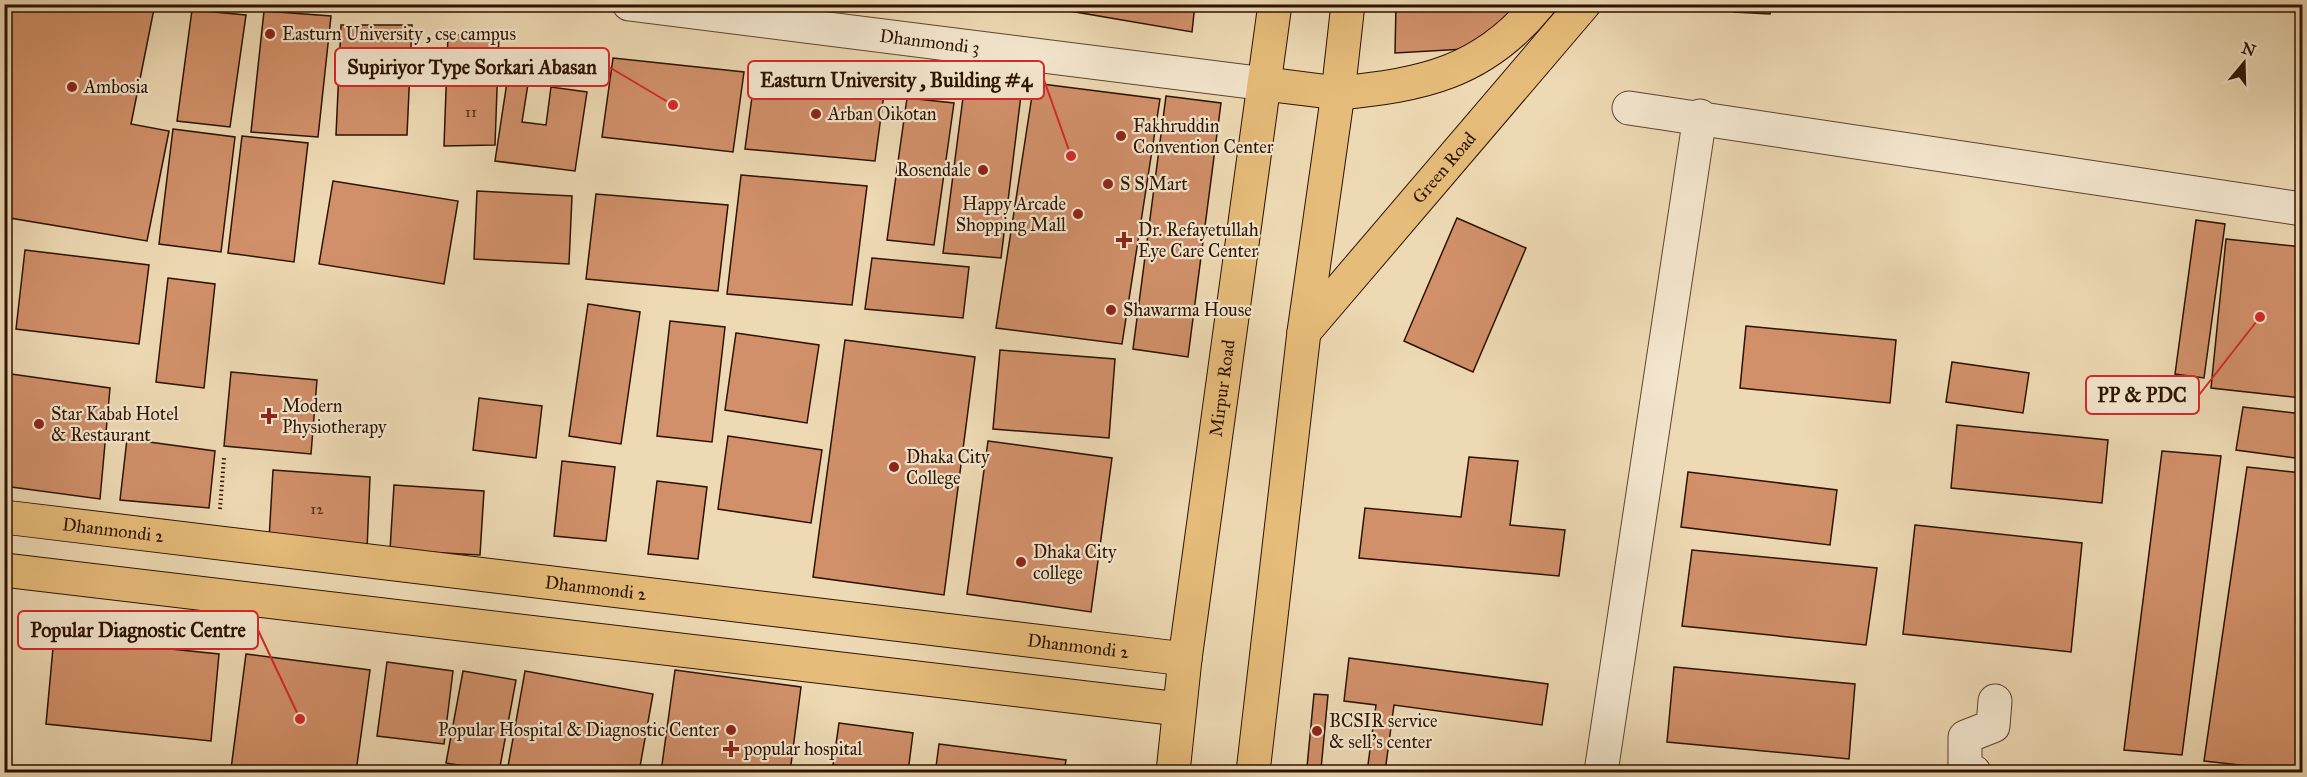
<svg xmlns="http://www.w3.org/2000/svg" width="2307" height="777" font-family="'IM FELL Great Primer',serif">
  <rect width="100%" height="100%" fill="#edd9b3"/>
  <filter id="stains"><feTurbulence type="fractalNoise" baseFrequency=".00333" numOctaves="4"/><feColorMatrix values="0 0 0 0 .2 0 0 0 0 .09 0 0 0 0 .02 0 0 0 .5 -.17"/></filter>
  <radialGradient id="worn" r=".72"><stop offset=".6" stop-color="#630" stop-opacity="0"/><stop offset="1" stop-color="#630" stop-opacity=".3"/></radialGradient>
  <!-- building -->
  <g fill="#d1906a" stroke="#2c1200" stroke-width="1.5">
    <path d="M 13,4 L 155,4 L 131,124 L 169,131 L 147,241 L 4,217 L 4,50 Z"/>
    <path d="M 1064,4 L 1195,4 L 1192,32 L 1064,10 Z"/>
    <path d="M 1396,4 L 1523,4 L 1465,49 L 1395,53 Z"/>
    <path d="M 1734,4 L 1771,4 L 1770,14 L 1734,12 Z"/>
    <path d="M 192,10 L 246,15 L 230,127 L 177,121 Z"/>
    <path d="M 264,11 L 331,16 L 318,137 L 251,132 Z"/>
    <path d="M 341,25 L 412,25 L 407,135 L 336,135 Z"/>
    <path d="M 499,34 L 495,145 L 444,146 L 448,35 Z"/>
    <path d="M 613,58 L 744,72 L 733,152 L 602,137 Z"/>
    <path d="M 756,67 L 886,79 L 875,161 L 745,149 Z"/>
    <path d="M 507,82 L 528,84 L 522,122 L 546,125 L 551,87 L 587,92 L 575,171 L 495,161 Z"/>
    <path d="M 965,82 L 1022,87 L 1001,258 L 943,253 Z"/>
    <path d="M 1034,83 L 1160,99 L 1122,344 L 996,328 Z"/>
    <path d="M 1166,96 L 1221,103 L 1188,357 L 1133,349 Z"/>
    <path d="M 907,98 L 954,103 L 934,245 L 887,240 Z"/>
    <path d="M 173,129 L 235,137 L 221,252 L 159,244 Z"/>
    <path d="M 242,136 L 308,143 L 294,262 L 228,253 Z"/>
    <path d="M 741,175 L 867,186 L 852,305 L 727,294 Z"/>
    <path d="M 333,181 L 458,201 L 444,284 L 319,264 Z"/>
    <path d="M 477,191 L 572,196 L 569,264 L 474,259 Z"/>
    <path d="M 596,194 L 728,205 L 718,291 L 586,279 Z"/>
    <path d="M 1457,218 L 1526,248 L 1473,372 L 1404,341 Z"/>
    <path d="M 2196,220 L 2225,224 L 2204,378 L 2175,374 Z"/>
    <path d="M 2226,239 L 2302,247 L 2302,398 L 2211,388 Z"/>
    <path d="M 25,250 L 149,265 L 139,344 L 16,329 Z"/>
    <path d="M 872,258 L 969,267 L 963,318 L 865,309 Z"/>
    <path d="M 168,278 L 215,284 L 204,388 L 156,382 Z"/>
    <path d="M 588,304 L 640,312 L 621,444 L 569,436 Z"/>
    <path d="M 670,321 L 725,327 L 712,442 L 657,436 Z"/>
    <path d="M 1746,326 L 1896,340 L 1890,403 L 1740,388 Z"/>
    <path d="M 736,333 L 819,345 L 807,423 L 725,410 Z"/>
    <path d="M 845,340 L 975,357 L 944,595 L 813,577 Z"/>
    <path d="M 1000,350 L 1115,359 L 1109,438 L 993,429 Z"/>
    <path d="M 1952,362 L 2029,373 L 2023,413 L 1946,402 Z"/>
    <path d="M 231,372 L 317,380 L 311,454 L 224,446 Z"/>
    <path d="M 4,373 L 110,388 L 100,499 L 4,486 Z"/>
    <path d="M 479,398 L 542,406 L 536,458 L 473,450 Z"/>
    <path d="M 2243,407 L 2302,414 L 2302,459 L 2236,450 Z"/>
    <path d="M 1957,425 L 2108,440 L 2102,503 L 1951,488 Z"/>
    <path d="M 728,436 L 822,450 L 811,523 L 718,509 Z"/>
    <path d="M 127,439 L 215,451 L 209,508 L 120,500 Z"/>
    <path d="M 988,441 L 1112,458 L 1091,612 L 967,594 Z"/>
    <path d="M 2162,451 L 2221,456 L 2182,755 L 2124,750 Z"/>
    <path d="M 1469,457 L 1518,461 L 1510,525 L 1565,530 L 1559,576 L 1359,558 L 1365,508 L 1461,517 Z"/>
    <path d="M 562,461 L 615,467 L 606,541 L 554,536 Z"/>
    <path d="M 2247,467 L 2302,473 L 2302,772 L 2204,761 Z"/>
    <path d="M 273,470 L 370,477 L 367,550 L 269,540 Z"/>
    <path d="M 1688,472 L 1837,490 L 1830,545 L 1681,527 Z"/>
    <path d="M 657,481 L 707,487 L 698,559 L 648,554 Z"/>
    <path d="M 394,485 L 484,491 L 480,555 L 390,550 Z"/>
    <path d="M 1915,525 L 2082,543 L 2071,652 L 1903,634 Z"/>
    <path d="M 1692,550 L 1877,568 L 1866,645 L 1682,626 Z"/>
    <path d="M 54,637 L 219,654 L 211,741 L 46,724 Z"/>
    <path d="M 246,654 L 370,670 L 356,772 L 260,772 L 231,769 Z"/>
    <path d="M 1349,658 L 1548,684 L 1542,725 L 1394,705 L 1385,772 L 1367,772 L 1376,705 L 1344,701 Z"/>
    <path d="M 387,662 L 453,671 L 444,744 L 377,736 Z"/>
    <path d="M 1674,667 L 1855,684 L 1849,759 L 1667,742 Z"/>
    <path d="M 675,670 L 801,687 L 790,772 L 661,772 Z"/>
    <path d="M 463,671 L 516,680 L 499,772 L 446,763 Z"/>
    <path d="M 525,671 L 653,694 L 639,772 L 507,772 Z"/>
    <path d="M 1314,694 L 1328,695 L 1321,769 L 1307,767 Z"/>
    <path d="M 839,723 L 913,733 L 908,772 L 833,765 Z"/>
    <path d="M 939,744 L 1066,760 L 1064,772 L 978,772 L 936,767 Z"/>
  </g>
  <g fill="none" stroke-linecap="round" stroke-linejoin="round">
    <!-- minor casing -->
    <g stroke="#5c442d" stroke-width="35">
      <g id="minor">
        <path id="s1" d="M 629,4 L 1266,84"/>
        <path d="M 1629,108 L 2302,209"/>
        <path d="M 1601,772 L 1700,116"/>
        <path d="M 1974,772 L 1965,767 L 1965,737 L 1993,726 L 1995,701"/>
      </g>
    </g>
    <!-- major casing -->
    <g stroke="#2c1200" stroke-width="35">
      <g id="major">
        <path d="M 1338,93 C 1422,85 1483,73 1539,4"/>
        <path id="s2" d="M 1304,332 L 1584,4"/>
        <path id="s3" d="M 4,517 L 1185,659"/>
        <path d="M 4,570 L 1179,709"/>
      </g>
    </g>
    <!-- highway casing -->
    <g stroke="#2c1200" stroke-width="35">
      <g id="highway">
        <path d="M 1266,84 L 1338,93"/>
        <path id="s4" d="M 1173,772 L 1185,659 L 1275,4"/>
        <path d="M 1253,772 L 1304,332 L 1338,93 L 1348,4"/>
      </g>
    </g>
    <!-- path -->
    <path stroke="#2c1200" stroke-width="4" stroke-dasharray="1.5 3" stroke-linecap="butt" d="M 220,509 L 224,458"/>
    <!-- minor -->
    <use href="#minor" stroke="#f3e6ce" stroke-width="33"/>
    <!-- major -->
    <use href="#major" stroke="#e6bc7a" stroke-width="33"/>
    <!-- highway -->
    <use href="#highway" stroke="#e6bc7a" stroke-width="33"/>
  </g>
  <!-- markers -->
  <g fill="#8f2418" stroke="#f3e6ce" stroke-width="2">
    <circle cx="270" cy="34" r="6"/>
    <circle cx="72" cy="87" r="6"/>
    <circle cx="816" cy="114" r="6"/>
    <circle cx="1121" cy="136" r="6"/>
    <circle cx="983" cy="170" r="6"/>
    <circle cx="1108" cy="184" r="6"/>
    <circle cx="1078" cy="214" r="6"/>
    <path d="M1121 231h6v6h6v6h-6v6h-6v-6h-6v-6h6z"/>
    <circle cx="1111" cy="310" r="6"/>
    <path d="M266 407h6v6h6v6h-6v6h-6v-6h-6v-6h6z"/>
    <circle cx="39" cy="424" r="6"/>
    <circle cx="894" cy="467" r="6"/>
    <circle cx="1021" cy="562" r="6"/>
    <circle cx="731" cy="730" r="6"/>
    <circle cx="1317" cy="731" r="6"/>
    <path d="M728 740h6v6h6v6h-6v6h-6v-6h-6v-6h6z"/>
  </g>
  <g text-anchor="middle" stroke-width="4.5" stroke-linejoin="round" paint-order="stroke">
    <!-- number labels -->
    <g font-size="15" fill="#55321a">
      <text x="471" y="117">11</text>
      <text x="317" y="514">12</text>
    </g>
    <!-- poi labels -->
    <g font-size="18" fill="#2c1200" stroke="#f3e6ce" text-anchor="start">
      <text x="282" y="40">Easturn University , cse campus</text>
      <text x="84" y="93">Ambosia</text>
      <text x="828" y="120">Arban Oikotan</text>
      <text x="1133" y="132">Fakhruddin<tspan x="1133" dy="21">Convention Center</tspan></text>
      <text x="971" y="176" text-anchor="end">Rosendale</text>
      <text x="1120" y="190">S S Mart</text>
      <text x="1066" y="210" text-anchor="end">Happy Arcade<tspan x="1066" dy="21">Shopping Mall</tspan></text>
      <text x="1138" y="236">Dr. Refayetullah<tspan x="1138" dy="21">Eye Care Center</tspan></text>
      <text x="1123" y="316">Shawarma House</text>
      <text x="282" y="412">Modern<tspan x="282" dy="21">Physiotherapy</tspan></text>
      <text x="51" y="420">Star Kabab Hotel<tspan x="51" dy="21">&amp; Restaurant</tspan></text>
      <text x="906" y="463">Dhaka City<tspan x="906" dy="21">College</tspan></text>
      <text x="1033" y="558">Dhaka City<tspan x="1033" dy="21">college</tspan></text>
      <text x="1329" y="727">BCSIR service<tspan x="1329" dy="21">&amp; sell's center</tspan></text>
      <text x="719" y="736" text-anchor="end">Popular Hospital &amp; Diagnostic Center</text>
      <text x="744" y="755">popular hospital</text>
    </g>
    <!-- street labels -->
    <g font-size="18" fill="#2c1200" stroke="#f3e6ce">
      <text dy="6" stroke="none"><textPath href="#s1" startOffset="303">Dhanmondi 3</textPath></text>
      <text dy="6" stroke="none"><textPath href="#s2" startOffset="216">Green Road</textPath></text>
      <text dy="6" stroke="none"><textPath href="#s4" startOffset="387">Mirpur Road</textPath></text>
      <text dy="6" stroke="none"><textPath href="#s3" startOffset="110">Dhanmondi 2</textPath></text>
      <text dy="6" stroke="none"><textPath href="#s3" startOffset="596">Dhanmondi 2</textPath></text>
      <text dy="6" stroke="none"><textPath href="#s3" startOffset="1082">Dhanmondi 2</textPath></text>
    </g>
  </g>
  <!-- callouts -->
  <path fill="none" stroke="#d62828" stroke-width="2" d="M673 105L609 67M1071 156L1044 80M2260 317L2199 395M300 719L258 630"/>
  <g fill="#d62828" stroke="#f3e6ce" stroke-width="2">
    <circle cx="673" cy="105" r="6"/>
    <circle cx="1071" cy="156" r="6"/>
    <circle cx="2260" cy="317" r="6"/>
    <circle cx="300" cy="719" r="6"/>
  </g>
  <g fill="#f3e6ce" stroke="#d62828" stroke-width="2">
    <rect x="335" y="48" width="274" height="38" rx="6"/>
    <rect x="748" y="61" width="296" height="38" rx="6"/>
    <rect x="2086" y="376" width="113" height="38" rx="6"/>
    <rect x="18" y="611" width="240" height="38" rx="6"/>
  </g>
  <g font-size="20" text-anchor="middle" font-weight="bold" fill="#2c1200">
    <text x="472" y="74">Supiriyor Type Sorkari Abasan</text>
    <text x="896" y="87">Easturn University , Building #4</text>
    <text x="2142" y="402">PP &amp; PDC</text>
    <text x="138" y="637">Popular Diagnostic Centre</text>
  </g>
  <!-- margin -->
  <rect width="2307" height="777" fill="none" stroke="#edd9b3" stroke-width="24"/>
  <rect x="6" y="6" width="2295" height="765" fill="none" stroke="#2c1200" stroke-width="3"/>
  <rect x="12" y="12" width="2283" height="753" fill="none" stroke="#2c1200" stroke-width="1.5"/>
  <!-- north arrow -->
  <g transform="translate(2244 63) rotate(19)" stroke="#f3e6ce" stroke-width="4.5" paint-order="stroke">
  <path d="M0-4.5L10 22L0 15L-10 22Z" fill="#2c1200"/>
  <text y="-9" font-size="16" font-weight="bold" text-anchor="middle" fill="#2c1200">N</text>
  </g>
  <rect width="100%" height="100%" filter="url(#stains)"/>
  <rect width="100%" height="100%" fill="url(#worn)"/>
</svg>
